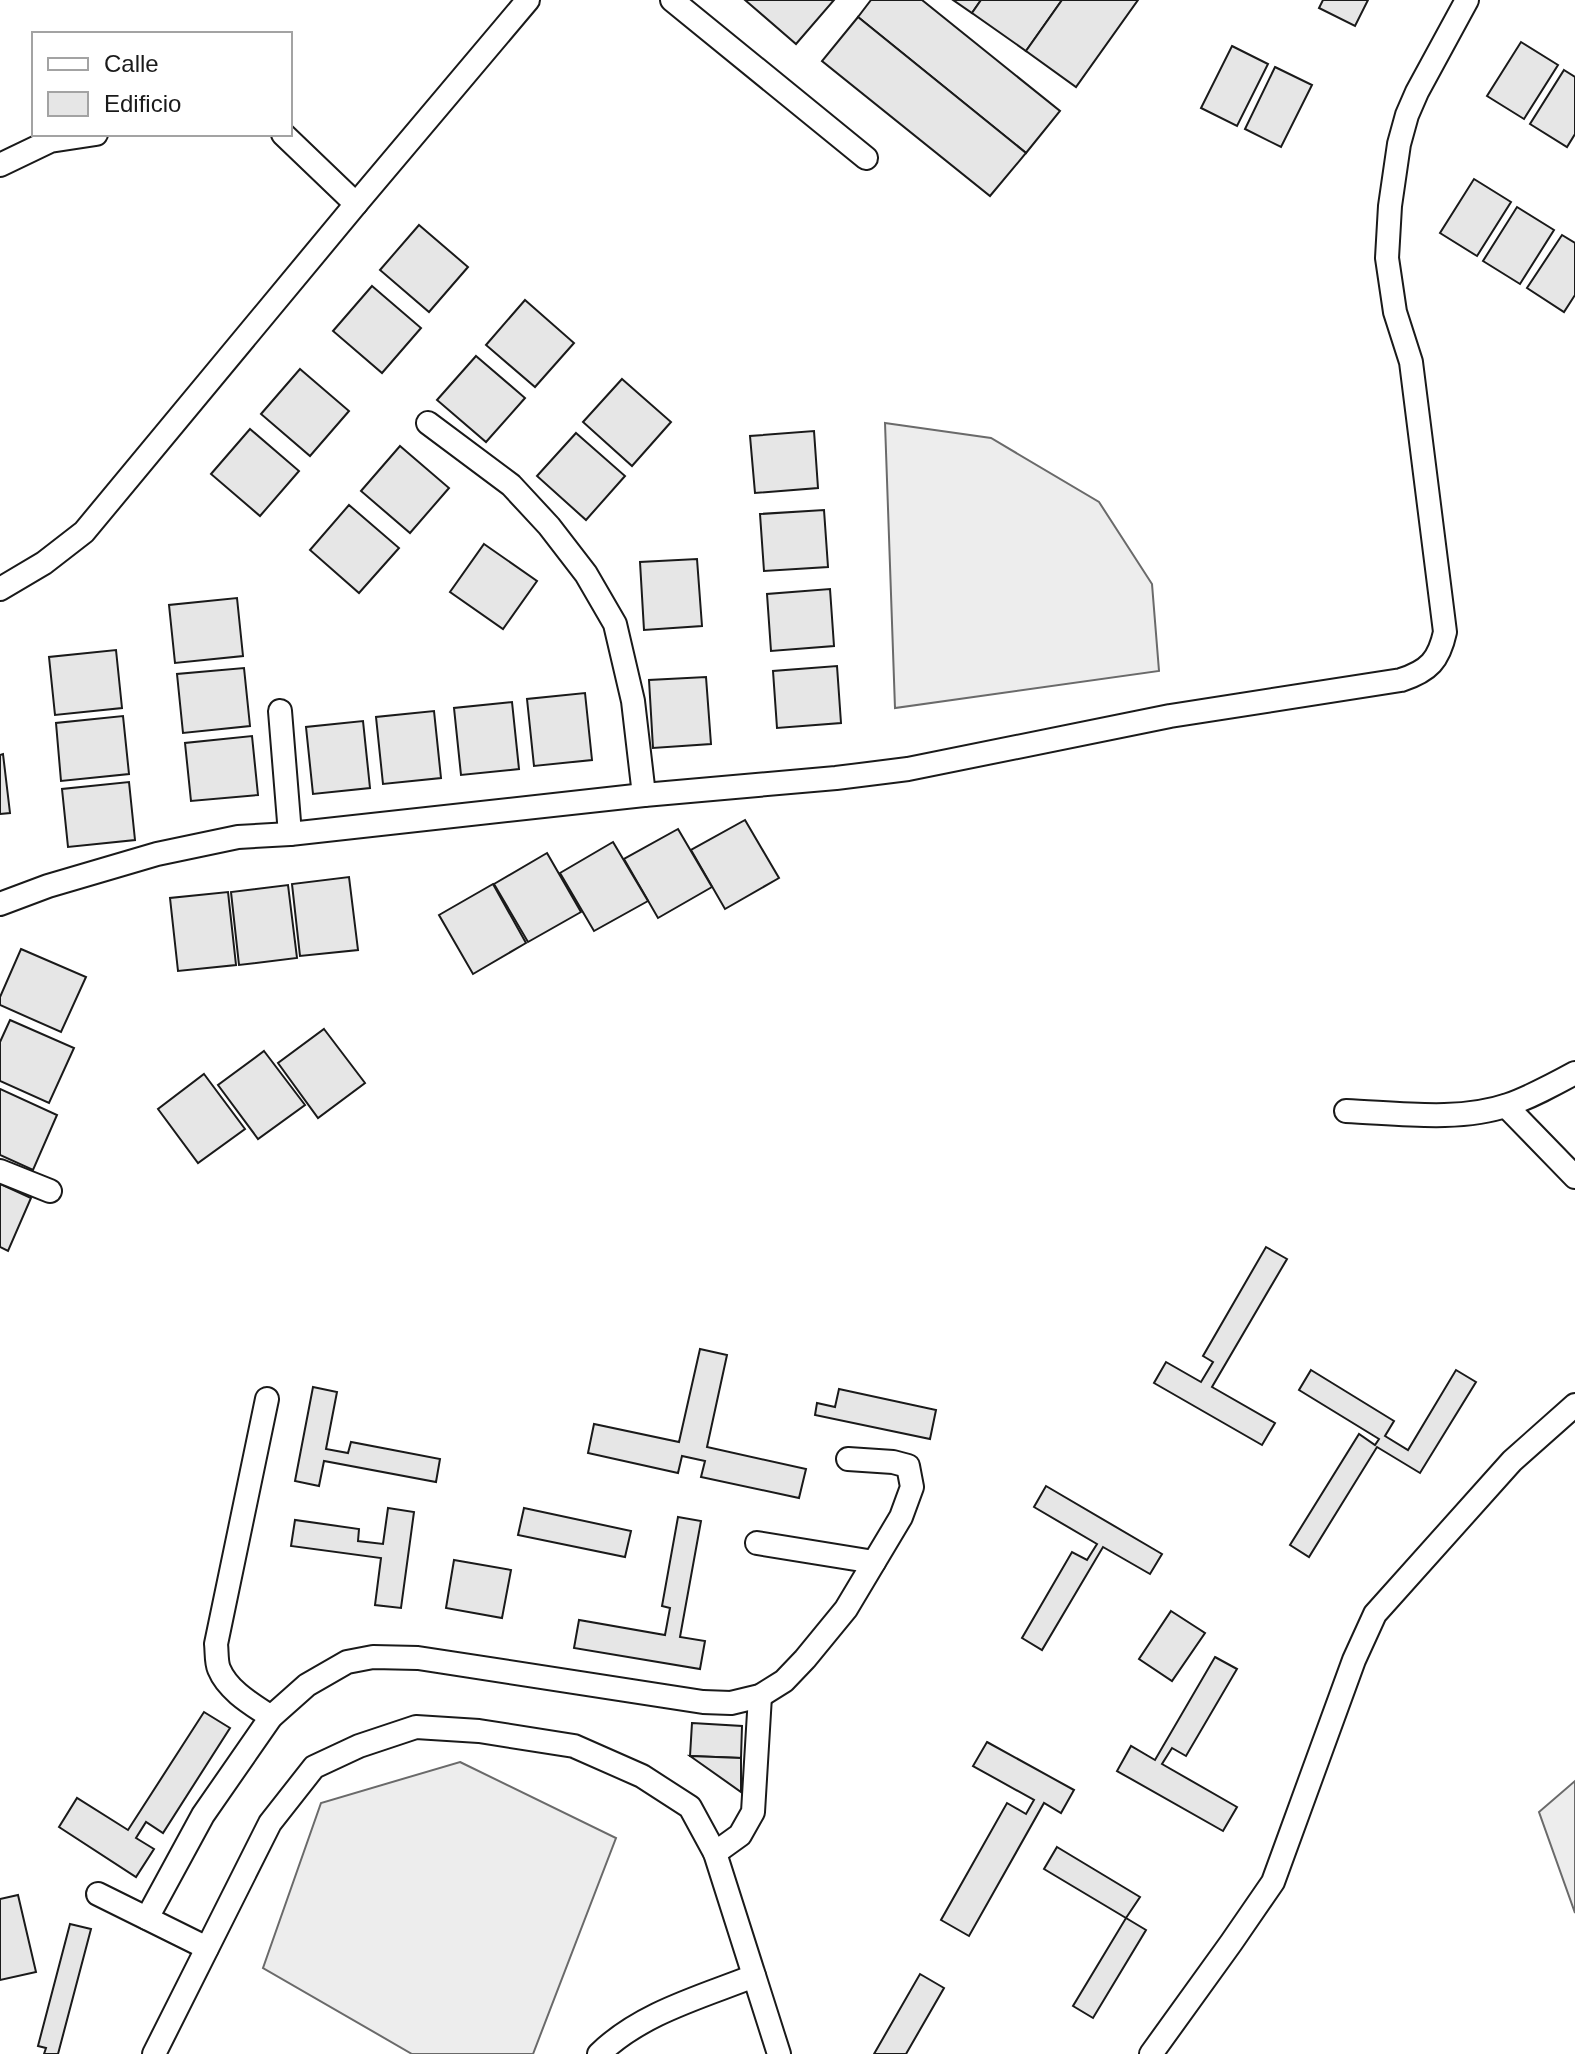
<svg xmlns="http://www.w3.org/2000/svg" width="1575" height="2054" font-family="Helvetica,sans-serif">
  <rect width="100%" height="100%" fill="#fff"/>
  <!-- built -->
  <g fill="#ededed" stroke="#6a6a6a" stroke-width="2">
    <path d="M 885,423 L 991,438 L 1099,502 L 1152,584 L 1159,671 L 895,708 Z"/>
    <path d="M 460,1762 L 616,1838 L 533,2054 L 412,2054 L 263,1968 L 321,1803 Z"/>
    <path d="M 1575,1781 L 1575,1913 L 1539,1812 Z"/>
  </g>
  <!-- building -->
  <g fill="#e6e6e6" stroke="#1a1a1a" stroke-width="2">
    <path d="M 745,0 L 834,0 L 796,44 Z"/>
    <path d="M 871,0 L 922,0 L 1060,111 L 1026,153 L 858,17 Z"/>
    <path d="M 953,0 L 981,0 L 972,13 Z"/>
    <path d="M 981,0 L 1062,0 L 1026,51 L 972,13 Z"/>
    <path d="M 1062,0 L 1138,0 L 1076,87 L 1026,51 Z"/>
    <path d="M 1323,0 L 1368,0 L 1355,26 L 1319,8 Z"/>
    <path d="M 858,17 L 1026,153 L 990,196 L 822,61 Z"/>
    <path d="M 1521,42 L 1558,65 L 1524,119 L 1487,96 Z"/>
    <path d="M 1232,46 L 1268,64 L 1237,126 L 1201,108 Z"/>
    <path d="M 1275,67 L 1312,85 L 1281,147 L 1245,129 Z"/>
    <path d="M 1564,70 L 1575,77 L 1575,134 L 1567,147 L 1530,124 Z"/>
    <path d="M 1474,179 L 1511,202 L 1477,256 L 1440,233 Z"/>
    <path d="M 1517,207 L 1554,230 L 1520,284 L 1483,261 Z"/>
    <path d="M 419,225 L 468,267 L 429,312 L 380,270 Z"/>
    <path d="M 1562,235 L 1575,243 L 1575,295 L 1564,312 L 1527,288 Z"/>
    <path d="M 372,286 L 421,328 L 382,373 L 333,331 Z"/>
    <path d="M 525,300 L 574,343 L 535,387 L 486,345 Z"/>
    <path d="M 476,356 L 525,398 L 486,442 L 437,400 Z"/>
    <path d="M 300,369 L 349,411 L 310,456 L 261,414 Z"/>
    <path d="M 622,379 L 671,422 L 632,466 L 583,422 Z"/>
    <path d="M 250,429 L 299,471 L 260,516 L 211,474 Z"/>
    <path d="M 814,431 L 818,488 L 755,493 L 750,436 Z"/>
    <path d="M 576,433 L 625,476 L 586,520 L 537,476 Z"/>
    <path d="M 400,446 L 449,488 L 410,533 L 361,491 Z"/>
    <path d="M 349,505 L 399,548 L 359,593 L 310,550 Z"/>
    <path d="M 824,510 L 828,567 L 764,571 L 760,514 Z"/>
    <path d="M 484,544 L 537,581 L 503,629 L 450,592 Z"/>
    <path d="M 697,559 L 702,626 L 644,630 L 640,562 Z"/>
    <path d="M 830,589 L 834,646 L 771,651 L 767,594 Z"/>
    <path d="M 237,598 L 243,656 L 175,663 L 169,605 Z"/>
    <path d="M 116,650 L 122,708 L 55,715 L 49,657 Z"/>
    <path d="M 837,666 L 841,723 L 777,728 L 773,671 Z"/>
    <path d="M 244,668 L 250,726 L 183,733 L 177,674 Z"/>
    <path d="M 706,677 L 711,744 L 653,748 L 649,680 Z"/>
    <path d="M 585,693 L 592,760 L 534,766 L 527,699 Z"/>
    <path d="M 512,702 L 519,769 L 461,775 L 454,708 Z"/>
    <path d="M 434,711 L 441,778 L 383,784 L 376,717 Z"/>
    <path d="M 123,716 L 129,774 L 61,781 L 56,723 Z"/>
    <path d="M 363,721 L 370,788 L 313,794 L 306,727 Z"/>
    <path d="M 252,736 L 258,795 L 191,801 L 185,743 Z"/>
    <path d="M 3,754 L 10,813 L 0,814 L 0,755 Z"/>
    <path d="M 129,782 L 135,840 L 68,847 L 62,789 Z"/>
    <path d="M 745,820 L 779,878 L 725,909 L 691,850 Z"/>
    <path d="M 678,829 L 712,887 L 658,918 L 624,859 Z"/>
    <path d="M 613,842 L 648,901 L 594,931 L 560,873 Z"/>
    <path d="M 547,853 L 581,912 L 528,942 L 494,884 Z"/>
    <path d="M 349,877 L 358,950 L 300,956 L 292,884 Z"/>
    <path d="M 493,884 L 526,943 L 473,974 L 439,915 Z"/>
    <path d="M 288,885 L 297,958 L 239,965 L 231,892 Z"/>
    <path d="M 228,892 L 236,965 L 178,971 L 170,898 Z"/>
    <path d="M 21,949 L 86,977 L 61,1032 L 0,1005 L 0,997 Z"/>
    <path d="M 10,1020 L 74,1048 L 49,1103 L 0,1081 L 0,1042 Z"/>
    <path d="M 324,1029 L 365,1083 L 318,1118 L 278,1063 Z"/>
    <path d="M 264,1051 L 305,1105 L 258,1139 L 218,1085 Z"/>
    <path d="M 204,1074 L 245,1129 L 198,1163 L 158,1109 Z"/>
    <path d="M 0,1089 L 57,1115 L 33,1170 L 0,1155 Z"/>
    <path d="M 0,1184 L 31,1198 L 8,1251 L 0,1247 Z"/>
    <path d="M 1266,1247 L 1287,1259 L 1212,1387 L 1275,1423 L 1262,1445 L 1154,1383 L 1166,1362 L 1201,1382 L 1213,1362 L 1203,1356 Z"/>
    <path d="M 700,1349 L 727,1355 L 707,1447 L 806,1469 L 799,1498 L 701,1477 L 705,1461 L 682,1456 L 678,1473 L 588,1453 L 594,1424 L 679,1442 Z"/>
    <path d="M 1311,1370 L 1394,1421 L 1385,1436 L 1408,1450 L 1456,1370 L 1476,1382 L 1420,1473 L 1377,1447 L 1309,1557 L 1290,1545 L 1359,1434 L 1375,1445 L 1379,1439 L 1299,1390 Z"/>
    <path d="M 313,1387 L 337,1392 L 326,1449 L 348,1453 L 351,1442 L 440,1459 L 436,1482 L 324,1461 L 319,1486 L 295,1481 Z"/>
    <path d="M 839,1389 L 936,1410 L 930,1439 L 815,1415 L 817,1403 L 835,1407 Z"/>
    <path d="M 1046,1486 L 1162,1554 L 1150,1574 L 1103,1547 L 1042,1650 L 1022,1638 L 1072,1552 L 1087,1560 L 1097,1544 L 1034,1507 Z"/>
    <path d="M 388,1508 L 414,1512 L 401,1608 L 375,1605 L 381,1558 L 291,1546 L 295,1520 L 359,1529 L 358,1541 L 383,1544 Z"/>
    <path d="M 524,1508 L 631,1531 L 625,1557 L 518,1535 Z"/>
    <path d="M 678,1517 L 701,1521 L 680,1637 L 705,1641 L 700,1669 L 574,1648 L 579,1620 L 665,1635 L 670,1608 L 662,1606 Z"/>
    <path d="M 454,1560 L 511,1570 L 502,1618 L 446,1608 Z"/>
    <path d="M 1171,1611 L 1205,1633 L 1172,1681 L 1139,1659 Z"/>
    <path d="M 1215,1657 L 1237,1669 L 1186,1756 L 1172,1748 L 1162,1764 L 1237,1807 L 1223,1831 L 1117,1771 L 1131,1746 L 1155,1760 Z"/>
    <path d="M 204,1712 L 230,1728 L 163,1833 L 146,1822 L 136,1838 L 154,1849 L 136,1877 L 59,1827 L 77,1798 L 128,1830 Z"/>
    <path d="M 692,1723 L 742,1726 L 741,1758 L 690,1756 Z"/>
    <path d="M 987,1742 L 1074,1790 L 1061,1813 L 1044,1803 L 969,1936 L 941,1920 L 1007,1803 L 1026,1814 L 1034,1800 L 973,1766 Z"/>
    <path d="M 690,1756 L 741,1758 L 741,1792 Z"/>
    <path d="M 1057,1847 L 1140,1897 L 1126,1918 L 1044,1869 Z"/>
    <path d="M 18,1895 L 36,1972 L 0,1980 L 0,1899 Z"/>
    <path d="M 1126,1918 L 1146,1930 L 1093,2018 L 1073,2006 Z"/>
    <path d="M 70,1924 L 91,1929 L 58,2054 L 44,2054 L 46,2048 L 38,2046 Z"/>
    <path d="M 920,1974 L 944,1988 L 906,2054 L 874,2054 Z"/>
  </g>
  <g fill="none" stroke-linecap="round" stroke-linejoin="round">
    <!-- minor casing -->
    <g stroke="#1a1a1a" stroke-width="26">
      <g id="minor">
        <path d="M 672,0 L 866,158"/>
        <path d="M 283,134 L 356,204"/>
        <path d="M 0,165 L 50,141 L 96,134"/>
        <path d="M 428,423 L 511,485 L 549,526 L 586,574 L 615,624 L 633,701 L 644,795"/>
        <path d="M 0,589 L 44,563 L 84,532 L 356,204 L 528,0"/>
        <path d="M 280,711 L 290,834"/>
        <path d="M 0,904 L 48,886 L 157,854 L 238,837 L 290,834 L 644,795 L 836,778 L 908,769 L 1170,716 L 1401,680 C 1429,671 1439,660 1445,632 L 1411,362 L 1395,312 L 1387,258 L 1390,206 L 1399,144 L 1407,115 L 1417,92 L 1467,0"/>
        <path d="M 1506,1106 L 1575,1177"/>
        <path d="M 1346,1111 C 1397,1113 1459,1122 1508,1105 C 1531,1097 1553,1085 1575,1073"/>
        <path d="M 0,1171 L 50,1191"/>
        <path d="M 267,1399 L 216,1644 C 217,1652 216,1662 219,1669 C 228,1691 253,1705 271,1717"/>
        <path d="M 757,1543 L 874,1562"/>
        <path d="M 715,1853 L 740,1835 L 753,1812 L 760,1696"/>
        <path d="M 98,1894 L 207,1948"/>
        <path d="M 147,1918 L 203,1815 L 271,1717 L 307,1685 L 347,1662 L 373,1657 L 418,1658 L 703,1702 L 731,1703 L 760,1696 L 784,1681 L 805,1659 L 846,1609 L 901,1517 L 912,1487 L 908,1466 L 893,1462 L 848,1459"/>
        <path d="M 154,2054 L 270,1823 L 314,1767 L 359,1746 L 416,1727 L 479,1731 L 574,1746 L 642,1776 L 690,1807 L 715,1853 L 779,2054"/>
        <path d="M 599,2054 C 641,2013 701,1997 754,1976"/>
        <path d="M 1151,2054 L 1231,1943 L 1273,1882 L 1354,1660 L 1375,1614 L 1512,1461 L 1575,1405"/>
      </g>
    </g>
    <!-- minor -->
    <use href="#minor" stroke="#fff" stroke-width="22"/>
  </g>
  <!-- legend -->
  <rect x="32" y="32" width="260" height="104" fill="#ffffff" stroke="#a3a3a3" stroke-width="2"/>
  <rect x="48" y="58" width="40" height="12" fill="#ffffff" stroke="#a3a3a3" stroke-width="2"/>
  <text x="104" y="72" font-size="24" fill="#1a1a1a">Calle</text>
  <rect x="48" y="92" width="40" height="24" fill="#e6e6e6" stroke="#a3a3a3" stroke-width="2"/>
  <text x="104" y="112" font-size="24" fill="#1a1a1a">Edificio</text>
</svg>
